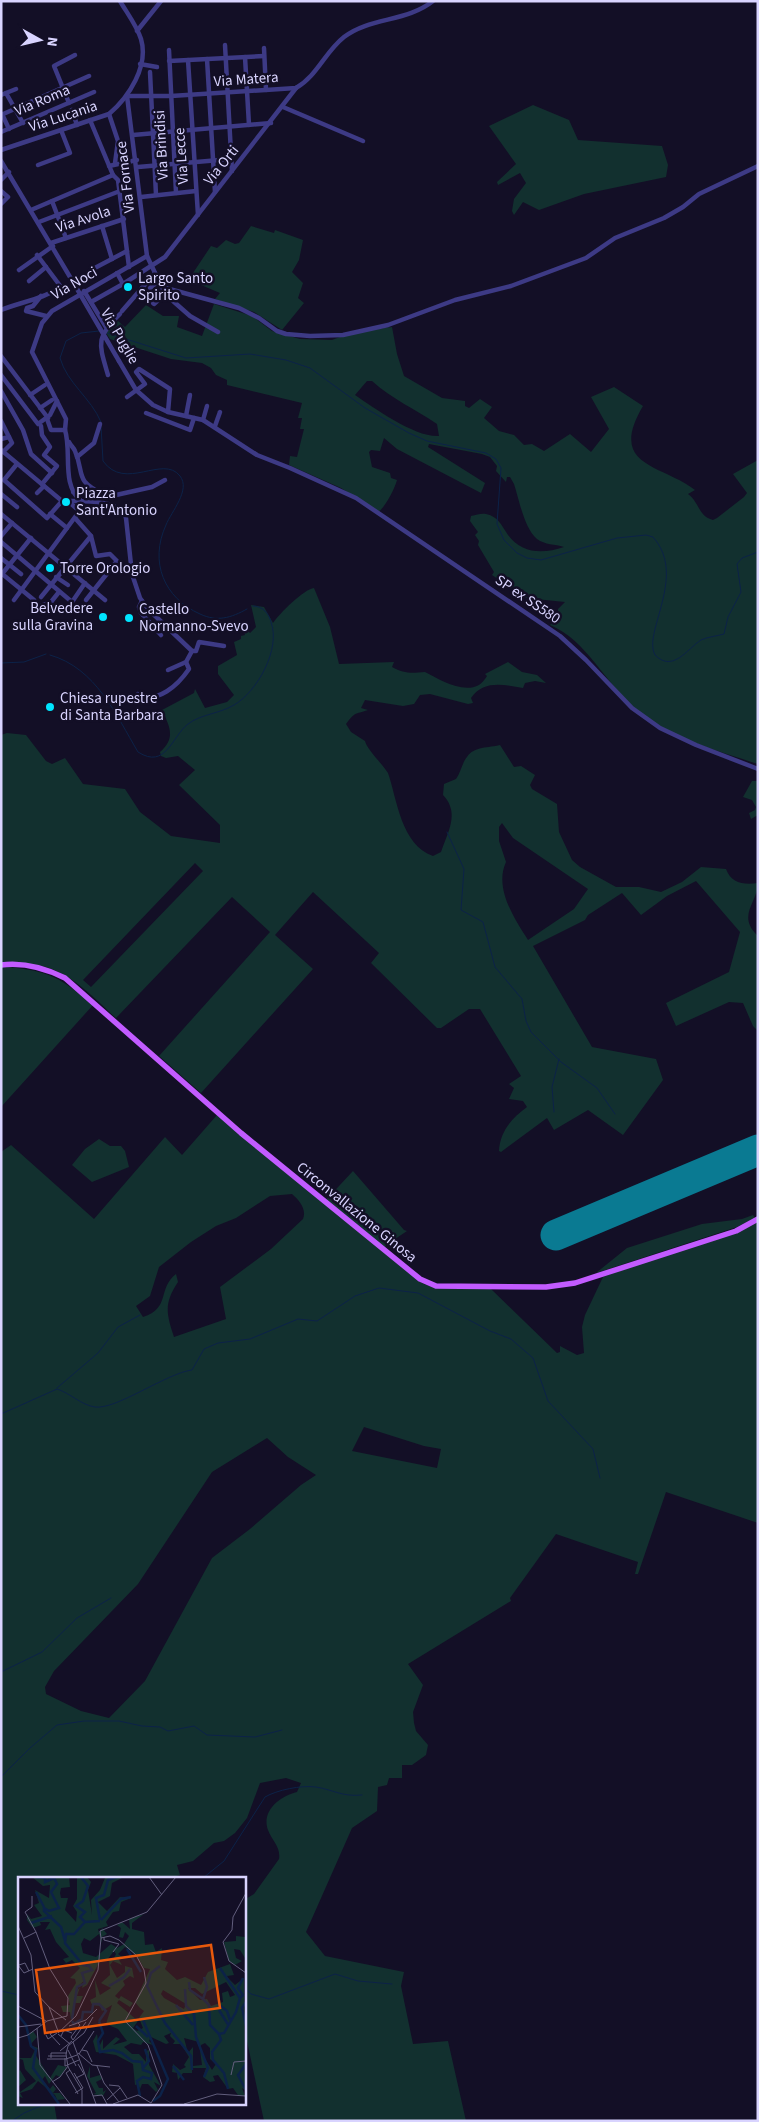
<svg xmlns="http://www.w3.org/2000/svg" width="759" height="2122" font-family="'Source Sans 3',sans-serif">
  <rect width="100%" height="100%" fill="#130f26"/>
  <!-- green -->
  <g fill="#12302f" fill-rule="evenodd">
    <path d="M 533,105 L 569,120 L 578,140 L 662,146 L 668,165 L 666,177 L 584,194 L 539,210 L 523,202 L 514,215 L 512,211 L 514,199 L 526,183 L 520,173 L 498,185 L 497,182 L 516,164 L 489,126 Z"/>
    <path d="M 251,226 L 274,233 L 275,230 L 303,240 L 299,260 L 292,272 L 303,283 L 298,298 L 304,303 L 282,330 L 254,312 L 215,299 L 220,293 L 201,285 L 191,276 L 211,246 L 217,248 L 226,240 L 235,244 L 239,243 Z"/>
    <path d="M 214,304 L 252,316 L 272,331 L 300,339 L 332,340 L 353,332 L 392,327 L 397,354 L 404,376 L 442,398 L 465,401 L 465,406 L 469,408 L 480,399 L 492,407 L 484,418 L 499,431 L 514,435 L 524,445 L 532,444 L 544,451 L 570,434 L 591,452 L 609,429 L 591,397 L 614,387 L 643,406 C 607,467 662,464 695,490 L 688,494 C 700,503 698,516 713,520 L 717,518 L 744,497 L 747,493 L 733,474 L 758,460 L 758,764 C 715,750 672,739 637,710 C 606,685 587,640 550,625 L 558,617 L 558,609 L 565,602 L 526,598 L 492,575 L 494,572 L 478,545 L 479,541 L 475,535 L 478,532 L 470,521 L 471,516 C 477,515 481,513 486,514 C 499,517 501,525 508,535 C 522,554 543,554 564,547 C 555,544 545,545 537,539 C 524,528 519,499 514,484 L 510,477 L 507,477 L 506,482 L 496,471 L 497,466 L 490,457 L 482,454 L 429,444 L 428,447 L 485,483 L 481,493 L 397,449 L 384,438 L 380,451 L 371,450 L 369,452 L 372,467 L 390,473 L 391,478 L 397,480 C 395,488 385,508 378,512 L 341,488 L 289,465 L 290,456 L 297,457 L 304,429 L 300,429 L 302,418 L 298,418 L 302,403 L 227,385 L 227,380 L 216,375 L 211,368 L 202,363 L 171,359 L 110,339 L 106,333 L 118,321 L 125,327 L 146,305 L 163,316 L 179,316 L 177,327 L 202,336 ZM 367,381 L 372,381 C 392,399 415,409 437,424 L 439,436 C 416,438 374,408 355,395 Z"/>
    <path d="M 314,588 L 330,627 L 339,664 L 394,662 L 392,667 C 404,674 412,673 425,672 C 439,679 462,694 479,685 C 482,683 485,679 487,676 L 485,674 L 508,662 L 522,672 L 537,675 L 546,683 L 535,681 L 525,683 L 523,688 C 505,685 484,679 471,698 L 473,703 L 468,704 L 430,694 L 420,695 L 414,704 L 403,706 L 365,700 L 361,708 L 368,710 C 354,715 356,711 346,724 L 351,732 L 365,741 C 366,748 383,765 388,773 C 397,799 401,845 433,856 L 441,852 C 448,831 460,813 443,795 L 444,784 L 456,779 C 461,772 462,763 467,757 C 474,746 489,748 500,745 L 514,767 L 521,766 L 535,775 L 530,785 L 532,789 L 557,804 L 559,832 L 572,860 L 580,867 L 616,887 L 639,887 L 661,892 L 682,882 L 701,867 L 726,869 C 731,883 743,885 758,883 C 758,902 736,916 758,936 L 758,1031 L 753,1026 L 743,1003 L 729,1002 L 676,1026 L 666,1003 L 729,972 L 740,932 L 696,881 L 667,896 L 641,915 L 622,893 L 588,915 L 585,920 L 533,946 L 592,1047 L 656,1059 L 663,1080 L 623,1135 L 588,1110 L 554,1130 L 547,1118 L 501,1152 L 499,1151 C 500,1131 512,1118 527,1107 L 523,1101 L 509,1099 L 514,1088 L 509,1084 L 521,1076 L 480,1009 L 469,1009 L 441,1028 L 437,1028 L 371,963 L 379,953 L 313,892 L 275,935 L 313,969 L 201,1093 L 159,1056 L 270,932 L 232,897 L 116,1018 C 94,998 68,969 36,965 C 25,963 13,963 1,963 L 1,735 L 7,733 L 26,735 L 46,761 L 52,764 L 65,758 L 83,784 L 125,789 L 140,812 L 171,836 L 220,843 L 220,825 L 179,785 L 195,770 L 178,756 L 166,758 L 161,756 L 160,752 C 176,738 170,727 162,710 L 194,693 L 195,689 L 205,708 L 227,702 L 234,695 L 218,674 L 218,666 L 237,655 L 234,642 L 241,639 L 241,636 L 245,635 L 244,631 L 247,630 L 250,633 L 256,627 L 251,605 L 264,607 L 273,623 C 279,614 304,589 314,588 ZM 502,823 L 513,838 L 588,889 L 574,909 L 528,940 C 514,918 494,888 506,862 L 499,841 L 499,827 ZM 195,863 L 203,871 L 91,987 L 83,980 Z"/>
    <path d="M 752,781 L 758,781 L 758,815 L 751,819 L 749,813 L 755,810 L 756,807 L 752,800 L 743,797 Z"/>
    <path d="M 7,967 C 51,971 60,978 93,1005 L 1,1107 L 1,968 Z"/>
    <path d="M 217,1115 L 422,1283 L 432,1287 L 491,1289 L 557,1353 L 560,1352 L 560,1346 L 577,1355 L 584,1353 L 582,1327 L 585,1315 L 603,1277 L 758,1221 L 758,1523 L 666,1492 L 638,1574 L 635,1574 L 638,1562 L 556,1534 L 510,1598 L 511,1601 L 408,1664 L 423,1685 L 413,1712 L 414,1723 L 416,1731 L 428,1745 L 426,1755 L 412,1765 L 402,1765 L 402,1778 L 389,1778 L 387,1785 L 378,1787 L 377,1811 L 352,1828 L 306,1932 L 325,1956 L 404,1972 L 401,1986 L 413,2044 L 448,2041 L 466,2121 L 264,2121 L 244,2027 L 244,1900 L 254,1894 L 279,1859 C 281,1847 272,1841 268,1830 C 261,1811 280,1796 297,1792 L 301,1783 L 286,1778 L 260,1783 L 247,1818 L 235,1833 L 224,1841 L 214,1843 L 193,1861 L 177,1865 L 180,1875 L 170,1878 L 19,1878 L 19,2103 L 54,2103 L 57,2121 L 1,2121 L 1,1152 L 11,1145 L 94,1219 L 165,1137 L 182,1155 ZM 292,1194 C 299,1200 307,1209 303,1219 L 271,1249 L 220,1287 L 226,1319 L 174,1337 C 166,1313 164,1303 178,1282 L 176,1274 C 157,1289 171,1308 143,1317 L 136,1306 L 150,1296 L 159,1267 L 191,1242 L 216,1226 L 236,1218 L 270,1196 ZM 364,1427 L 424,1446 L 441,1449 L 437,1468 L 352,1451 ZM 267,1438 L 288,1457 L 316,1475 L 301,1485 L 250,1529 L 212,1558 L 145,1681 L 109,1718 L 81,1711 L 46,1694 L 45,1687 L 54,1671 L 138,1584 L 212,1472 Z"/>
    <path d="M 99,1139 L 110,1146 L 121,1146 L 125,1151 L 129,1167 L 92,1182 L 72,1165 L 85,1149 Z"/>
    <path d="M 353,1171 L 404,1230 L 407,1231 L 386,1245 L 385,1248 L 326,1200 Z"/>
    <path d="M 753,1215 L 755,1218 L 737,1227 L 596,1273 L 627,1248 L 702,1224 L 742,1219 Z"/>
  </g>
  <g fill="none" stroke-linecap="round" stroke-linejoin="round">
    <!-- stream -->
    <g stroke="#0c2248" stroke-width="1">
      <path d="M 99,331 L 81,333 L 66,341 L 60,358 C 67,383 91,398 101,422"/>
      <path d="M 107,333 L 186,358 L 250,354 L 286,360 L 310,368 L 365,408 L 409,433 L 427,441 L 486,453 L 496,459 L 501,468 L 497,524 L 504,540 L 517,553 L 527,558 L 541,560 L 617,538 L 646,535 L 653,537 C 677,564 663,598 655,629 C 653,638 651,647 655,655 C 673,673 687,649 701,640 C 707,637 717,636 724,634 L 728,617 L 741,592 L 737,564 L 742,558 L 758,552"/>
      <path d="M 101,426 L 103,461 C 125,492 163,454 180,476 C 191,490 171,512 166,525 C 149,562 164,598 200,614 C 217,622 231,618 247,609"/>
      <path d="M 50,655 C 96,668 116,715 138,752 C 166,770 172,736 188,724 C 201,714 219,714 234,705 C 257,692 281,649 271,622 C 269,614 263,606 253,606"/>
      <path d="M 1,663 L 24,662 L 46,654"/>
      <path d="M 447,832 L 464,869 L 461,910 L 483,922 L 495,967 L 522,999 L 526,1021 L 531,1032 L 561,1062 L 597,1088 L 615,1114"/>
      <path d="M 554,1112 L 552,1087 L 559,1059"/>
      <path d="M 57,1388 L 98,1353 L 118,1327 L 140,1315"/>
      <path d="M 1,1414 L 57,1389 C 70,1393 81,1405 95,1407 C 116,1410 167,1373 192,1370 L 204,1349 L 218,1343 L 250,1339 L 298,1319 L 317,1321 L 355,1296 L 379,1288 L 418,1293 L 490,1331 L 511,1339 L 533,1358 L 548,1401 L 593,1449 L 600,1478"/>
      <path d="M 1,1672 L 42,1652 L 77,1618 L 111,1598"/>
      <path d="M 1,1777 L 30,1748 L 57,1725 L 84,1721 L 119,1721 L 142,1726 L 160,1727 L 168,1731 L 194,1726 L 207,1735 L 255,1737 L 282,1730"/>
      <path d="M 203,1878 L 224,1861 L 265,1797 C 277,1790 301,1785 316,1787 C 334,1790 342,1797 362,1795"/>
      <path d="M 244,1987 L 251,1994 L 269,1999 L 335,1974 L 358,1981 L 392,1984"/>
      <path d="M 1,1991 L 19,1995"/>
      <path d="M 12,2121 L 24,2113 L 48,2103"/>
    </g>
    <!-- runway -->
    <path stroke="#0a7a92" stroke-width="31" d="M 556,1235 L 758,1150"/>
    <!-- minor -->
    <g stroke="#3d3a85" stroke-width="4.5">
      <path d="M 137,31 L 161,1"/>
      <path d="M 225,45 L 232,171"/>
      <path d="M 264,48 L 266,90"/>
      <path d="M 169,50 L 176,193"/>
      <path d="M 245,57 L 249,125"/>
      <path d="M 207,59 L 215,192"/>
      <path d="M 188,60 L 198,215"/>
      <path d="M 169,61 L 264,56"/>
      <path d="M 140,64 L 157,67"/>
      <path d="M 150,72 L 156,195"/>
      <path d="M 6,93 L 23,123"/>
      <path d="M 1,95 L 16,89"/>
      <path d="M 127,96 L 171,96 L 296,88 C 317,76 325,52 344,37 C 370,17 407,22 433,1"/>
      <path d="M 127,96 L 147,256 L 165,294 L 190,316 L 218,332"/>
      <path d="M 69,103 L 54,66 L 75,55"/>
      <path d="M 283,107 L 363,141"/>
      <path d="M 72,110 L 77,125"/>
      <path d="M 2,114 L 9,129"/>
      <path d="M 109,114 L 118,141 L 115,163"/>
      <path d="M 1,115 L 89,76"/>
      <path d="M 90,120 L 113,175 L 118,180 L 129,267"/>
      <path d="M 1,132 L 94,92"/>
      <path d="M 133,135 L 271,123"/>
      <path d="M 1,150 L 109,114 C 129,97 149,66 141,39 C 137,26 127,13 120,1"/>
      <path d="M 1,161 L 73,282"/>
      <path d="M 38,165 L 70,153 L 61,130"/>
      <path d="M 109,166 L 137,160"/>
      <path d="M 138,167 L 231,159"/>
      <path d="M 1,180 L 9,172"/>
      <path d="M 1,191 L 8,197 L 1,204"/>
      <path d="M 141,197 L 196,191"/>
      <path d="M 52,201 L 66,238"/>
      <path d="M 31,210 L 113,175"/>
      <path d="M 39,222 L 120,191"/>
      <path d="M 102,226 L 112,259"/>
      <path d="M 51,243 L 124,219"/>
      <path d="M 19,270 L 53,246"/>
      <path d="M 91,270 L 127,251"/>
      <path d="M 117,273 L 123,284 L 165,257 L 296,88"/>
      <path d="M 29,281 L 46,267"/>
      <path d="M 162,287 L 239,308 L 259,318 L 277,331 L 286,334 L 310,336 L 343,335 L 388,325 L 455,300 L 511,286 L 586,258 L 615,238 L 664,218 L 683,207 L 699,194 L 758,166"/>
      <path d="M 150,288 L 158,282"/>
      <path d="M 84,291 L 106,327"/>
      <path d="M 141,291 L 154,304 L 165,294"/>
      <path d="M 41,296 L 33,306 L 27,308 L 26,311 L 46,316"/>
      <path d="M 91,302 L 123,284"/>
      <path d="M 1,310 C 21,302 43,299 61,287 L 37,255"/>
      <path d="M 122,311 L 155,273"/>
      <path d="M 1,356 L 48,418"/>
      <path d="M 119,361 L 136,390 L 153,405 L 168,412 L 203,420 L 257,455 L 290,468 L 356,498 L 560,636 L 586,660 L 632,708 L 660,728 L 696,745 L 758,769"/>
      <path d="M 1,375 L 38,424 L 50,415 L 57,401"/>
      <path d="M 108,375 C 99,344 95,338 120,314"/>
      <path d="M 1,391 L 23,430 L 31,454 L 52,473"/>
      <path d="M 30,395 L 45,385"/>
      <path d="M 127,397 L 145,384 L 136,372 L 139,369 L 170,389 L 168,412"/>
      <path d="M 40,408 L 52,400"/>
      <path d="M 146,413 L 190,430 L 194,418"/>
      <path d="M 186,416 L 190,395"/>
      <path d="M 47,419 L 51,430 L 65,430"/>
      <path d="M 203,420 L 207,406"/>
      <path d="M 1,421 L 12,443 L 3,452"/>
      <path d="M 41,426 L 42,435 L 50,447 L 44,455 L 57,466 L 42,484"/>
      <path d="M 215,426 L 220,412"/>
      <path d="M 65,430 L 66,419 L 32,352 L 42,323 L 52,311 L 147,256"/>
      <path d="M 65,430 C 72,452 61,485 81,501"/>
      <path d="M 1,439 L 9,437"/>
      <path d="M 69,442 C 71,446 74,448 75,451 C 85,475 74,480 103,494"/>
      <path d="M 1,450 L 62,501"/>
      <path d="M 77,457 L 94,443 L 100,424"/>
      <path d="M 17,464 L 4,480 L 47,518 L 62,501"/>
      <path d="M 73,492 L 116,495 L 152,487 L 165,480"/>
      <path d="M 37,493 L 44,486"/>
      <path d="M 1,494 L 17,507"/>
      <path d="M 62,501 C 80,501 119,498 126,518 L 132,574 L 140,598 L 149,610 L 192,651"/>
      <path d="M 69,502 L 76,508 L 102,515"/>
      <path d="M 1,514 L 105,600"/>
      <path d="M 50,514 L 67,528"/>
      <path d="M 75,518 L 91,536 L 96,556 L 110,554 L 117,561 L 86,600"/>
      <path d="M 1,536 L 12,523"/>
      <path d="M 1,542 L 72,602 L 85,583"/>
      <path d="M 1,558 L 21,574"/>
      <path d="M 1,573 L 34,600"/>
      <path d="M 2,574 L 31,538"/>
      <path d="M 56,577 L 68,585"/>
      <path d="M 41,597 L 91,536"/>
      <path d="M 14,600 L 81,509"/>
      <path d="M 142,601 L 139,607 L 141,613 L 161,635"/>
      <path d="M 40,606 L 51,602 L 59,592"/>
      <path d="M 168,670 L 186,662 L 192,651 L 196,651 L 199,642 L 224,646"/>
      <path d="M 138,694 C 158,704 178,685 189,669 L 186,662"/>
    </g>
    <!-- major -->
    <path stroke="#c25bff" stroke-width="5.5" d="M 1,965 C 24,962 45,968 65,978 L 241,1133 L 420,1279 L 436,1286 L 546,1287 L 575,1283 L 736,1231 L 758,1219"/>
    <!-- minor-bridge -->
    <path stroke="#3d3a85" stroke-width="4.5" d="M 73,282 L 119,361"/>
  </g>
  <!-- markers -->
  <g fill="#00e5ff" stroke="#130f26" stroke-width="2">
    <circle cx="128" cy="287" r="5"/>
    <circle cx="66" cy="502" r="5"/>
    <circle cx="50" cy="568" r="5"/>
    <circle cx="103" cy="617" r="5"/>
    <circle cx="129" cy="618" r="5"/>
    <circle cx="50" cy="707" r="5"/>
  </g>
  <g text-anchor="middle" stroke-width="5" stroke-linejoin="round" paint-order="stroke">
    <!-- street labels -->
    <g font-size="15" fill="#d9d4ff" stroke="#130f26">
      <text transform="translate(246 79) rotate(-4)" y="5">Via Matera</text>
      <text transform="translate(42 100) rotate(-23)" y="5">Via Roma</text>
      <text transform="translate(63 116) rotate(-18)" y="5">Via Lucania</text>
      <text transform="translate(161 145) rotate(-93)" y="5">Via Brindisi</text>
      <text transform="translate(181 156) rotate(-94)" y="5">Via Lecce</text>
      <text transform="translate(221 165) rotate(-51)" y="5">Via Orti</text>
      <text transform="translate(125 177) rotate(-97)" y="5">Via Fornace</text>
      <text transform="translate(83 219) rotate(-18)" y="5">Via Avola</text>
      <text transform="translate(74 283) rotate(-30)" y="5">Via Noci</text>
      <text transform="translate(120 336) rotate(60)" y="5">Via Puglie</text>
      <text transform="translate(528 599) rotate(34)" y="5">SP ex SS580</text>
      <text transform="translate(357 1212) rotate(39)" y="5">Circonvallazione Ginosa</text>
    </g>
    <!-- poi labels -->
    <g font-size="15" fill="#d9d4ff" stroke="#130f26" text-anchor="start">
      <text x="138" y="283">Largo Santo<tspan x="138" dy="17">Spirito</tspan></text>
      <text x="76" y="498">Piazza<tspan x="76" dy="17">Sant'Antonio</tspan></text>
      <text x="60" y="573">Torre Orologio</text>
      <text x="93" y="613" text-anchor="end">Belvedere<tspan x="93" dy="17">sulla Gravina</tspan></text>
      <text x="139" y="614">Castello<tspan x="139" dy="17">Normanno-Svevo</tspan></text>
      <text x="60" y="703">Chiesa rupestre<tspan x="60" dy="17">di Santa Barbara</tspan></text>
    </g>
  </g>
  <!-- overview -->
  <g transform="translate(18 1877)">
    <rect width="228" height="228" fill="#130f26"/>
    <path d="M 14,0 L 51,0 L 52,10 L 43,11 L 42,16 L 43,21 L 50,21 L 47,33 L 58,45 L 59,35 L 55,29 L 59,22 L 59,0 L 69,0 L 73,5 L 70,13 L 74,38 L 73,23 L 82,13 L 87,1 L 104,1 L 94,6 L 92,19 L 80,25 L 89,34 L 102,20 L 113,21 L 103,25 L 101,34 L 95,35 L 88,45 L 90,49 L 80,52 L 81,56 L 84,51 L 89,57 L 84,60 L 84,66 L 81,57 L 72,64 L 66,61 L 63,67 L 65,76 L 78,80 L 93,67 L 99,71 L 106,67 L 111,59 L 107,55 L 105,61 L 101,60 L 103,51 L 99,48 L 104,45 L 112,52 L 111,42 L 126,37 L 114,46 L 114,52 L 126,55 L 127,68 L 135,67 L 138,75 L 144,71 L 143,83 L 150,85 L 147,92 L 159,103 L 167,100 L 183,108 L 190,95 L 212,87 L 216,98 L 209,99 L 211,102 L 217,108 L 226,101 L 227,213 L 224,211 L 227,219 L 220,218 L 215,211 L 210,212 L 200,198 L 195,199 L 197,204 L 192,205 L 185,200 L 188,191 L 174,191 L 174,196 L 165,196 L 160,203 L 159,196 L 154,195 L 155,187 L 162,193 L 168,190 L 166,188 L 171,180 L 163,167 L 155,167 L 157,164 L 152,159 L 153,156 L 146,159 L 151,166 L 148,167 L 133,160 L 131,164 L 135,168 L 125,165 L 123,168 L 113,166 L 106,170 L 114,177 L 121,177 L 128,185 L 128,174 L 131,173 L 131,188 L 143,209 L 136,205 L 140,213 L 138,215 L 130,207 L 124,207 L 122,212 L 120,207 L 117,208 L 115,187 L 98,178 L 78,175 L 75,164 L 79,157 L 81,170 L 85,162 L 85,172 L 98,160 L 102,162 L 95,168 L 109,164 L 100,152 L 88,147 L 94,128 L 84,134 L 82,129 L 74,128 L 72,123 L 78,120 L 77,103 L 82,118 L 93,111 L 83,106 L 92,98 L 91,82 L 95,83 L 98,77 L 96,74 L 89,83 L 82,84 L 69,108 L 64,111 L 66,104 L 59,110 L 59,114 L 62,110 L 59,119 L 65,119 L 62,126 L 57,126 L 53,143 L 52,135 L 45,135 L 43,129 L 52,128 L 50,119 L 58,106 L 57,102 L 52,101 L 62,91 L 54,83 L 48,86 L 45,82 L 51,80 L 38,65 L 32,52 L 27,53 L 32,45 L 22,45 L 23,48 L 15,51 L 9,43 L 9,37 L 13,42 L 24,39 L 16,28 L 21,26 L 17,13 L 31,21 L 32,8 L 25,9 ZM 107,70 L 119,79 L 126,91 L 132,92 L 117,125 L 122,131 L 121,135 L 122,131 L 126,134 L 121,141 L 125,151 L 119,154 L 115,151 L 120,144 L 99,126 L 101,123 L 112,130 L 115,126 L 103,119 L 101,122 L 97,119 L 107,108 L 105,104 L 112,99 L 116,101 L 114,91 L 107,89 L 107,95 L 99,101 L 92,88 L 95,84 L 104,88 L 101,83 L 104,80 L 100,77 ZM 208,105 L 217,118 L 212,120 L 210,114 L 204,116 L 205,125 L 193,129 L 189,122 L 182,123 L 170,111 L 177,111 L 184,117 ZM 145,113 L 168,127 L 166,132 L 146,121 L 143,117 ZM 166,161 L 181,165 L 184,188 L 175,189 L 175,170 L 170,176 ZM 187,166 L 192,171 L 192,182 L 198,187 L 194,193 L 183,175 L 183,168 ZM 218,59 L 227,60 L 227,81 L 222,73 L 216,72 L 218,81 L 224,84 L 217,88 L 211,84 L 206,65 L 218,64 ZM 15,154 L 19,160 L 12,168 L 20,171 L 17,177 L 32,201 L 40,188 L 49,190 L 42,200 L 38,198 L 31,207 L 27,199 L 24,203 L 32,212 L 35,208 L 38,212 L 35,216 L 42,216 L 47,222 L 39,223 L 41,227 L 37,218 L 20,204 L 14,212 L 2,216 L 5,221 L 0,219 L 0,195 L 2,193 L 8,203 L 0,210 L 2,215 L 18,204 L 7,192 L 5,183 L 0,181 L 13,181 L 17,173 L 12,169 L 10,158 ZM 72,189 L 72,201 L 82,198 L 84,202 L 78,205 L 81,211 L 85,211 L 85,215 L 88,213 L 85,219 L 75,217 L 78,216 L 69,199 Z" fill="#12302f" fill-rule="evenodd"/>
    <path fill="none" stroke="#0c2248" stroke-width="2.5" d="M 18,0 L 27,1 L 27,5 L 36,1 L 39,7 L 33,15 L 41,31 L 31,34 L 26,31 L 26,34 L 43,50 L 47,64M 63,0 L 70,9 L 65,24 L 58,29 L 67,35 L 62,40 L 67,45M 18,15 L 26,30M 82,43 L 78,21 L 86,18 L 90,3 L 99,0M 83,43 L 103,22 L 113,20M 13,46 L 34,39M 109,72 L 123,95M 142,89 L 133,96 L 129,109 L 147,146 L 173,179 L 174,193M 202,91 L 222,121 L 218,135 L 206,156 L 201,157 L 203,163 L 194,175 L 195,183 L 206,196 L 210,212M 186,100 L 189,110 L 185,122 L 191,128 L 192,148 L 201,157M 171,105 L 172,113 L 185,122M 91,109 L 106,100 L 112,92M 167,112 L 168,129 L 176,137 L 178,160 L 190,191 L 186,200M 222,121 L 225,118 L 220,111 L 225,101M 228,125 L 224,131 L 228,149M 74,127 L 81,127 L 88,134 L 81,144M 200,127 L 209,134 L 212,143M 158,128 L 175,148M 201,133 L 211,149M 0,138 L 8,148 L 13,169 L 18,173 L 15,191 L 41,227M 54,142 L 59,110 L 67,106 L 64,96 L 74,93 L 71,89 L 65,88 L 47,66 L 48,57 L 56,57 L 67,45 L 82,44M 125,143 L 150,202 L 142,219 L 135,224M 54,144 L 56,147 L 64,142 L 65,135 L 74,135 L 75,128M 81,144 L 85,156 L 80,164 L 82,175 L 95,173 L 104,176 L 114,184 L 124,185 L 125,193 L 134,196 L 133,202 L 125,200 L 119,204 L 122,219M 118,149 L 130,160M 228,187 L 220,198 L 228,213M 155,189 L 166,203M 125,191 L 131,184 L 127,172"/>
    <path fill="none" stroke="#625e7d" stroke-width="1" d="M 131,0 L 144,18M 228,16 L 215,40 L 214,53 L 205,65 L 211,84 L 228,96M 14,19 L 14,30 L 7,35 L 18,55M 0,49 L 13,78 L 17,115 L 31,130 L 40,154M 86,60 L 86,63 L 101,67 L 95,75M 6,61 L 18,55 L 32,92 L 50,121 L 49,139M 0,88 L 6,96 L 15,92M 1,88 L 7,86 L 11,94M 0,129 L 28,144M 31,130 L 48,143M 68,143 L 79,132M 51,149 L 68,143M 0,150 L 23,147M 19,151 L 22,188 L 52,227M 38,153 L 32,157 L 42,168M 40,156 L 58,139 L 80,93 L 83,61M 40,157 L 52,167M 28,158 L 30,162 L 39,156M 43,159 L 46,153 L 54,156M 0,161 L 10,158 L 29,144 L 49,139M 55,163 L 68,145M 55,163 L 53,160 L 62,148 L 60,146M 55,165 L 78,227M 50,173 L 58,189M 64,173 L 69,174 L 74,185M 42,174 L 54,164M 60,176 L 74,188 L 92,190M 61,177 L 76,154M 30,179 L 48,179M 33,181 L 33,176 L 49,176M 47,181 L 47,189 L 61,183M 29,182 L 48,182 L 59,178M 79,189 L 86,206 L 101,225M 52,193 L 48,196 L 60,217M 56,196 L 65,211 L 57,216M 213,198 L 216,185 L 228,184M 58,201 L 66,197 L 60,187M 34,205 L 42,200 L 50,189M 91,208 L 101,209 L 109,221M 75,219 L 84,218 L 89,227M 89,223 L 102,211M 64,227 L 64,213 L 50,190 L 48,177 L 50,169 L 66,156 L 75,140M 95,227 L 120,218 L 133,226 L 144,208 L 130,168 L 107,144 L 128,106 L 126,93 L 118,78 L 101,63 L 92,59 L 83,61 L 82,54 L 129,35 L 158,0M 166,227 L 199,217 L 228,219"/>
    <path fill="#e8590c" fill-opacity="0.15" stroke="#e8590c" stroke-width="2.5" d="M 193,68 L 202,131 L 27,156 L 18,93 Z"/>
    <rect width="228" height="228" fill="none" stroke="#d9d4ff" stroke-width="2.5"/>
  </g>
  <!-- border -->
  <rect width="759" height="2122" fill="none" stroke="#d9d4ff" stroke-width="5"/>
  <!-- north arrow -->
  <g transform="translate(40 40) rotate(98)" stroke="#130f26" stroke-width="4" paint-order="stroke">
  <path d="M0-4L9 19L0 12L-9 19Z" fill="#d9d4ff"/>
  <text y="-8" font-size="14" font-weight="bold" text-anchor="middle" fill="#d9d4ff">N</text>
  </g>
</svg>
